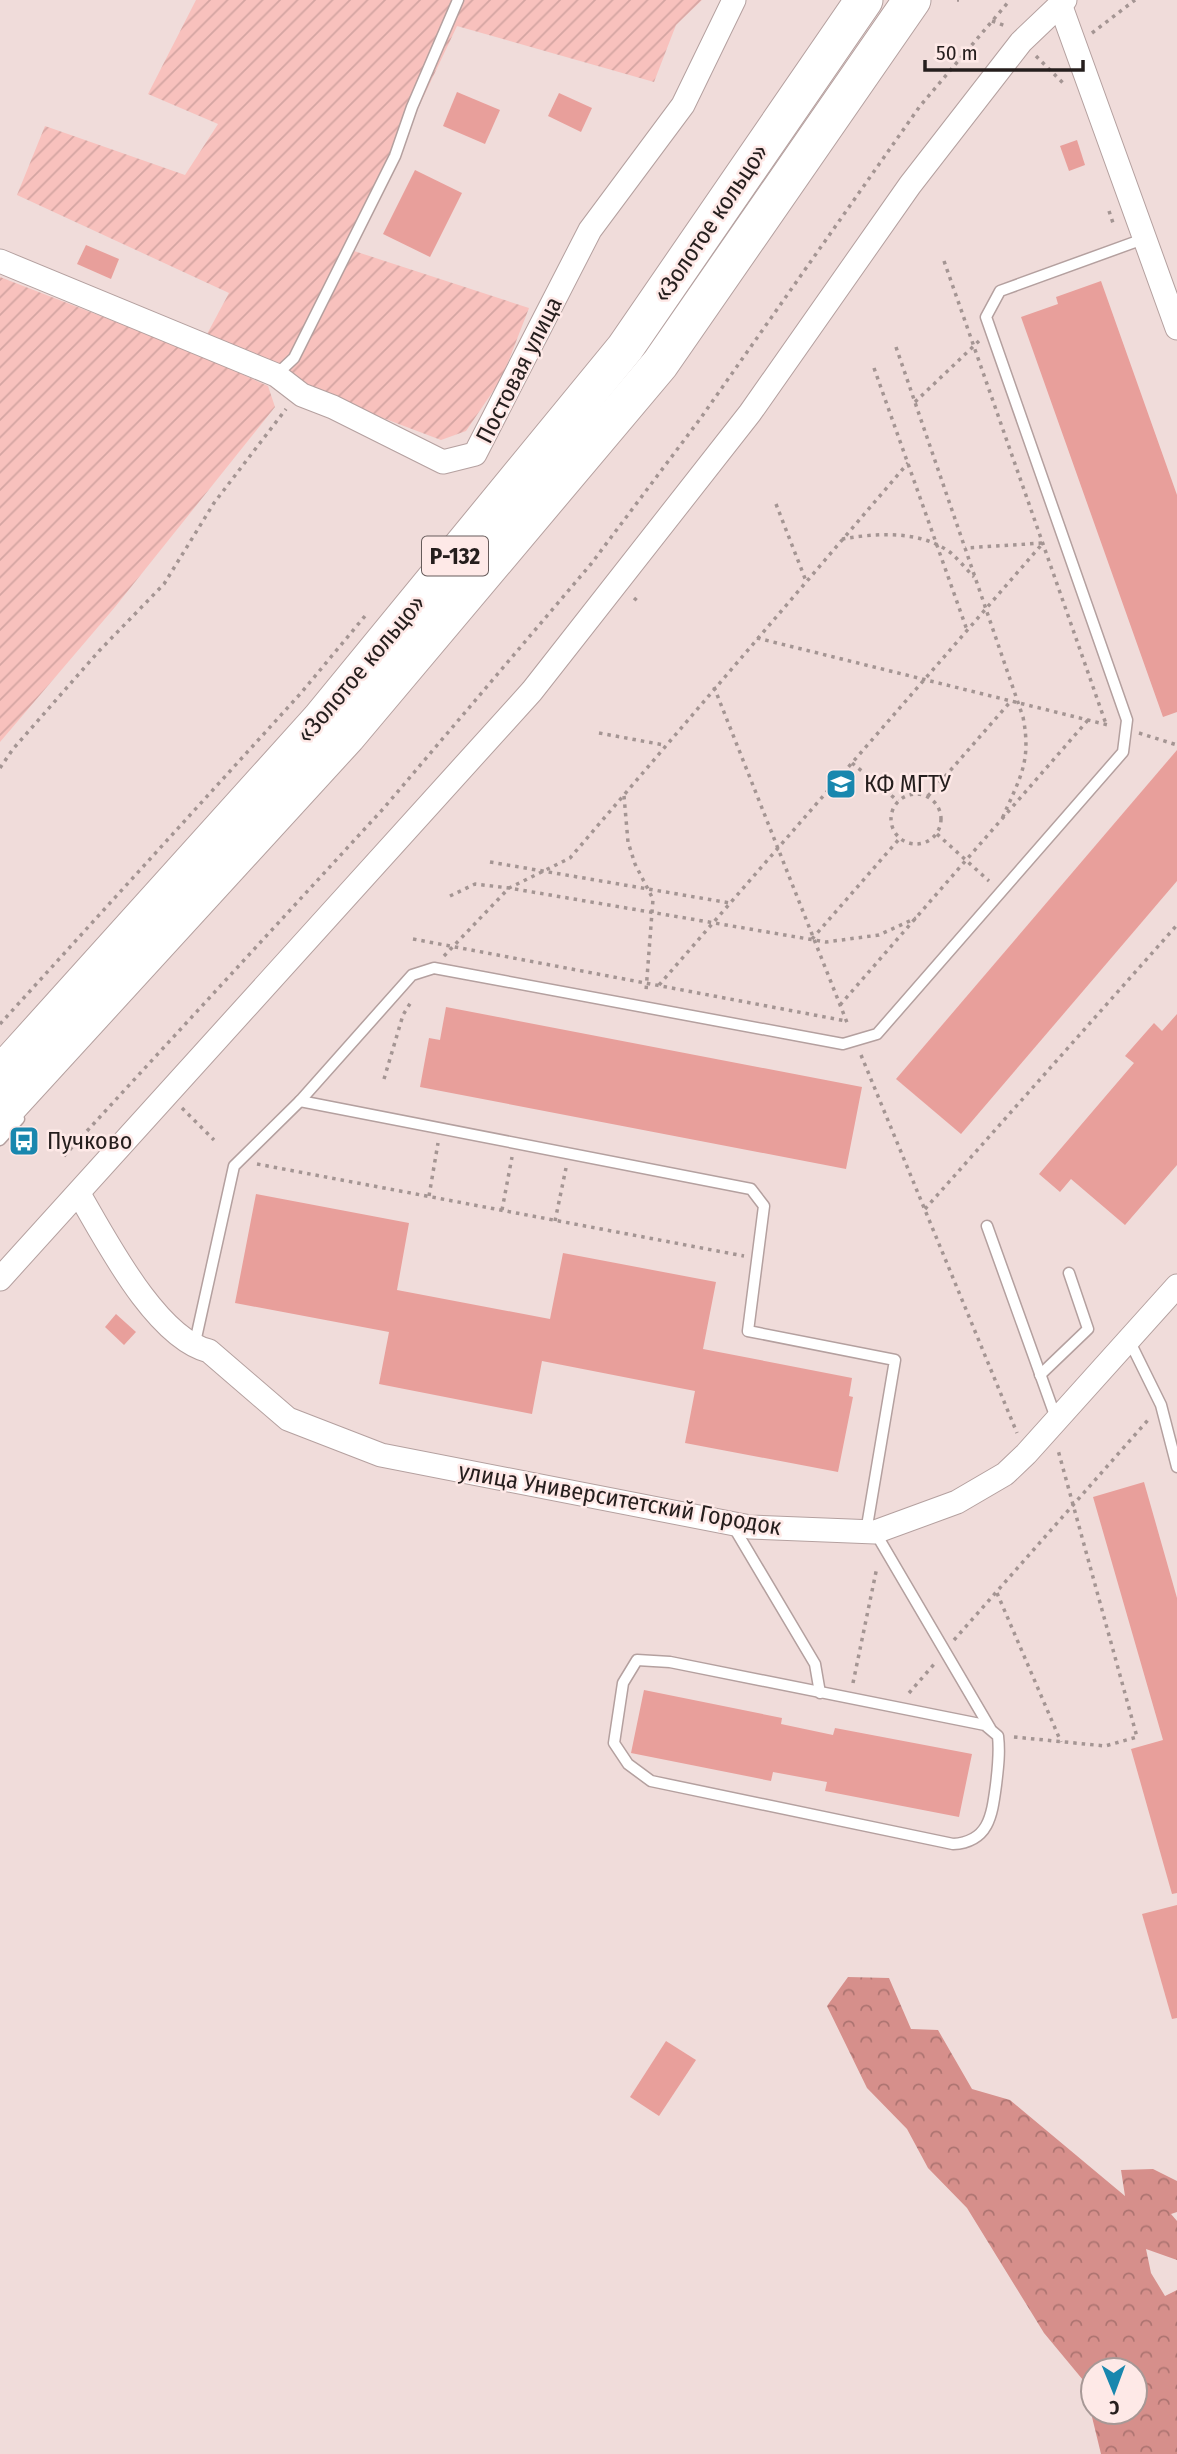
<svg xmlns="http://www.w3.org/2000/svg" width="1177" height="2454" font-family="'Fira Sans Condensed',sans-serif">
  <defs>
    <pattern id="forest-crowns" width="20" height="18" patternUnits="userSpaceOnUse" patternTransform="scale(1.75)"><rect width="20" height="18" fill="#d68f8b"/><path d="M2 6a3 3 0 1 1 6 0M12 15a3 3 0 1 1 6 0" fill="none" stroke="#ad7471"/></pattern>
    <pattern id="garden-furrows" width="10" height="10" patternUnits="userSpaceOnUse" patternTransform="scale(1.75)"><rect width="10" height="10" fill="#f8c1bd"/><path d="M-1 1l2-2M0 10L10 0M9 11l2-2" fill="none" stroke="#d4a5a2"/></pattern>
  </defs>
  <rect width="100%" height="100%" fill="#f0dcda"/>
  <!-- forest -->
  <path fill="url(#forest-crowns)" fill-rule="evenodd" d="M 848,1977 L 889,1978 L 911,2029 L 938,2030 L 972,2089 L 1010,2100 L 1125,2196 L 1121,2170 L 1153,2169 L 1177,2181 L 1177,2212 L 1171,2214 L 1177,2221 L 1177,2260 L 1146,2249 L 1151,2273 L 1165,2296 L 1177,2290 L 1177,2454 L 1101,2454 L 1083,2380 L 1044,2333 L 967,2208 L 928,2168 L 907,2129 L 867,2088 L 827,2006 ZM 1093,2370 L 1135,2370 L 1135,2412 L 1093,2412 Z"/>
  <!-- garden -->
  <g fill="url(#garden-furrows)">
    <path d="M 196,0 L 702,0 L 676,25 L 654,82 L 457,26 L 351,250 L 529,308 L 502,378 L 466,431 L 441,440 L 298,386 L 274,362 L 206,336 L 229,293 L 17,195 L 45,126 L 185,175 L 218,124 L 148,94 Z"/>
    <path d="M 0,277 L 191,351 L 268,386 L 275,407 L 115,607 L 0,742 Z"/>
  </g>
  <!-- building -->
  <g fill="#e89f9b">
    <path d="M 457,92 L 500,110 L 485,144 L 443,126 Z"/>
    <path d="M 559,93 L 592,108 L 581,132 L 548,116 Z"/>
    <path d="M 1077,140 L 1085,165 L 1069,171 L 1060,146 Z"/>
    <path d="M 415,170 L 462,193 L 430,257 L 383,234 Z"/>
    <path d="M 86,245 L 119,259 L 111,279 L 77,264 Z"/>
    <path d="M 1101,281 L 1177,495 L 1177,712 L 1163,717 L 1021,317 L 1058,304 L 1056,297 Z"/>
    <path d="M 1177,750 L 1177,881 L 961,1134 L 896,1079 Z"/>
    <path d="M 446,1007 L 862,1087 L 846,1169 L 420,1087 L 429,1038 L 440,1040 Z"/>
    <path d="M 1177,1014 L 1177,1165 L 1125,1225 L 1071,1179 L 1060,1192 L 1039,1174 L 1134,1063 L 1125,1056 L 1154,1023 L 1162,1031 Z"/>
    <path d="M 256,1194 L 409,1223 L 397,1290 L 550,1319 L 563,1253 L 716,1282 L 703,1349 L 852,1378 L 849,1396 L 853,1397 L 838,1472 L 685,1443 L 695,1391 L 542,1361 L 532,1414 L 379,1384 L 389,1332 L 235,1303 Z"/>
    <path d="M 116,1314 L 136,1332 L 124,1345 L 105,1327 Z"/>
    <path d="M 1144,1482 L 1177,1598 L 1177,1893 L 1172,1894 L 1131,1749 L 1163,1740 L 1093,1497 Z"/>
    <path d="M 644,1690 L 782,1718 L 781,1724 L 833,1735 L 835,1728 L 972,1754 L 959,1817 L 825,1791 L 827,1782 L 773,1772 L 771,1781 L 631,1753 Z"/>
    <path d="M 1177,1905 L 1177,2018 L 1172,2019 L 1142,1914 Z"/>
    <path d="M 666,2041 L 696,2060 L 659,2116 L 630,2097 Z"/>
  </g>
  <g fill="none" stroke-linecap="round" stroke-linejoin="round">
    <!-- service casing -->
    <g stroke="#b4a09f" stroke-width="13">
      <g id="service">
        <path d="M 276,375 L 294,358 L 395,156 L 412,107 L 458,0"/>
        <path d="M 300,1101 L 751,1189 L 764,1206 L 748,1331 L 895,1360 L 866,1532"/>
        <path d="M 0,1140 L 19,1119"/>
        <path d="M 987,1226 L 1057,1421"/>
        <path d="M 1129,1340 L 1161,1405 L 1177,1467"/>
        <path d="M 194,1347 L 234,1166 L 300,1101 L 412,975 L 434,968 L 843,1044 L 877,1034 L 1123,752 L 1127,720 L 986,317 L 1000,291 L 1146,238"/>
        <path d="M 1040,1375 L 1088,1329 L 1069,1273"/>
        <path d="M 733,1526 L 815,1664 L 820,1693"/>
        <path d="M 875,1532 L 990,1728"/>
        <path d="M 637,1660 L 670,1662 L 985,1725 L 998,1736 C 1000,1753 998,1768 996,1785 C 992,1815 989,1842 953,1844 L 651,1781 L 628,1764 L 614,1743 L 623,1683 Z"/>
      </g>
    </g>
    <!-- minor casing -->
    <g stroke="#b4a09f" stroke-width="25">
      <g id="minor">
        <path d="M 1060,4 L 1177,328"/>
        <path d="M 0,261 L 276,375 L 302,395 L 333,407 L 443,462 L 475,454 L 590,230 L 683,105 L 734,0"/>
        <path d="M 79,1194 C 106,1240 156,1338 209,1351 L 288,1419 L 381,1455 L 750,1527 L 875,1532 L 957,1502 L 1005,1474 L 1026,1454 L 1177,1286"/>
        <path d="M 0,1279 L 532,691 L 750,413 L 910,185 L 1021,42 L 1065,0"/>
      </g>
    </g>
    <!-- trunk casing -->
    <g stroke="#b4a09f" stroke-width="39">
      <g id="trunk">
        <path d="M 0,1075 L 320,720 L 625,348 L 864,0"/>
        <path d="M 0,1115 L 347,736 L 660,364 L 912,0"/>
      </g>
    </g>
    <!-- path -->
    <g stroke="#a49593" stroke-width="3.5" stroke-dasharray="3.5 5" stroke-linecap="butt">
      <path d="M 957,0 L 959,0"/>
      <path d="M 992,21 L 1006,26"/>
      <path d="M 1092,33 L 1135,0"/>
      <path d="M 1036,56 L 1065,85"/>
      <path d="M 1109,211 L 1114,226"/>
      <path d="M 944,261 L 1106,724"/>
      <path d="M 896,347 L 1023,717 C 1032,763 1019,779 1002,819"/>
      <path d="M 874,368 L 967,630"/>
      <path d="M 915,402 L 979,341"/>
      <path d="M 776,504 L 806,581"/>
      <path d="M 842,539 C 877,533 921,530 951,553 C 959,560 967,570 974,577"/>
      <path d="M 634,598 L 640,603"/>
      <path d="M 757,638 L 1108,725"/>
      <path d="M 714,687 L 848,1025"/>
      <path d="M 599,733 L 664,745"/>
      <path d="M 1139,733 L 1177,745"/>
      <path d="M 852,763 L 898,801"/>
      <path d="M 0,768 L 13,749 L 99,651 L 164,584 L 214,503 L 286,409"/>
      <circle cx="916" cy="819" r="25"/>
      <path d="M 624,796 L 628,842 L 635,864 L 653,899 L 646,991"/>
      <path d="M 928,796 L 1011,701"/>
      <path d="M 937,834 L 989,881"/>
      <path d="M 490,862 L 730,903"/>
      <path d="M 450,896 L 475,884 L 509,888 L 826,942 L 879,935 L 916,918"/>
      <path d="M 413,939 L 846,1021"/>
      <path d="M 812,939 L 900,838"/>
      <path d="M 444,956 L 509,888 L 570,858 L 908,463"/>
      <path d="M 659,985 L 1043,543 L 965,548"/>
      <path d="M 840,1005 L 1088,720"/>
      <path d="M 0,1024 L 301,693 L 365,616"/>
      <path d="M 861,1055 L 1017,1433"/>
      <path d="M 384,1079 L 403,1015 L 411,1002"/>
      <path d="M 182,1108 L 214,1140"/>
      <path d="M 64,1156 L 383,809 L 591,564 L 700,419 L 920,106 L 1010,0"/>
      <path d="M 257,1164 L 744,1256"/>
      <path d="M 429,1196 L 438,1143"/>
      <path d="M 925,1209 L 1177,925"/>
      <path d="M 502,1210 L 512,1157"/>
      <path d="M 555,1221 L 566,1168"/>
      <path d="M 997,1593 L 1061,1742"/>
      <path d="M 954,1640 L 1148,1420"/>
      <path d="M 853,1683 L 877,1567"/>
      <path d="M 909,1693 L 936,1662"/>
      <path d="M 1014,1737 L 1105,1746 L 1137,1737 L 1058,1450"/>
    </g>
    <!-- service -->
    <use href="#service" stroke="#fff" stroke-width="10"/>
    <!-- minor -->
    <use href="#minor" stroke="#fff" stroke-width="23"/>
    <!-- trunk -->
    <use href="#trunk" stroke="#fff" stroke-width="37"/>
  </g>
  <!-- icons -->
  <defs>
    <g id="university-square" transform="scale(1.575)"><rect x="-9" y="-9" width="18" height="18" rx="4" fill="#1987ae" stroke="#fee9e7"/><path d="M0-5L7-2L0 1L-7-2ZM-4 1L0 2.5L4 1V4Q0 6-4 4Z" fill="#fff"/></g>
    <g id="bus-square" transform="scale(1.575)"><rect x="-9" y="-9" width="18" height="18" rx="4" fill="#1987ae" stroke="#fee9e7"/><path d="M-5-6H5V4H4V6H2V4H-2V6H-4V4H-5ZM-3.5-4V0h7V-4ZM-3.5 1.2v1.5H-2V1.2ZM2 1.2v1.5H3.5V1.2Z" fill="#fff"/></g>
  </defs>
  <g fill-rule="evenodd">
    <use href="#university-square" x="841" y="784"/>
    <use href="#bus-square" x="24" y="1141"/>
  </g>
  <g text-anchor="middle" stroke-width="5" stroke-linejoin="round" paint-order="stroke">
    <!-- shield labels -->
    <rect fill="#fee9e7" stroke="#665b5a" stroke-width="2" x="422" y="536.5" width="66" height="39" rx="5"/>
    <g font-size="23" font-weight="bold" fill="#251e1d">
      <text x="455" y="564">Р-132</text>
    </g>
    <!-- street labels -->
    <g font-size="24" fill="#251e1d" stroke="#fee9e7">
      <text transform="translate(711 223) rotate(-56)" y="8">«Золотое кольцо»</text>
      <text transform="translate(519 370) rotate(-63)" y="8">Постовая улица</text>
      <text transform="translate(361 669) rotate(-50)" y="8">«Золотое кольцо»</text>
      <text transform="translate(620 1499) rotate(10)" y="8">улица Университетский Городок</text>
    </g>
    <!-- poi labels -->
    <g font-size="24" fill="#251e1d" stroke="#fee9e7" text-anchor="start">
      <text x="864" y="792">КФ МГТУ</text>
      <text x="47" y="1149">Пучково</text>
    </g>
  </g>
  <!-- north arrow -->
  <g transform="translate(1114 2391) rotate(179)"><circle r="33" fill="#fee9e7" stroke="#a79896" stroke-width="2"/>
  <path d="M0-5L12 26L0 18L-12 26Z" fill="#1987ae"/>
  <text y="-10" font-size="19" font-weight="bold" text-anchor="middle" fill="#251e1d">С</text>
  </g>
  <!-- scale -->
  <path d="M925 60v10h158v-10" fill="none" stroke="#251e1d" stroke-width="3.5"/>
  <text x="936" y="60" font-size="21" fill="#251e1d" stroke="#fee9e7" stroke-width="5" paint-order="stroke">50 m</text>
</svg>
